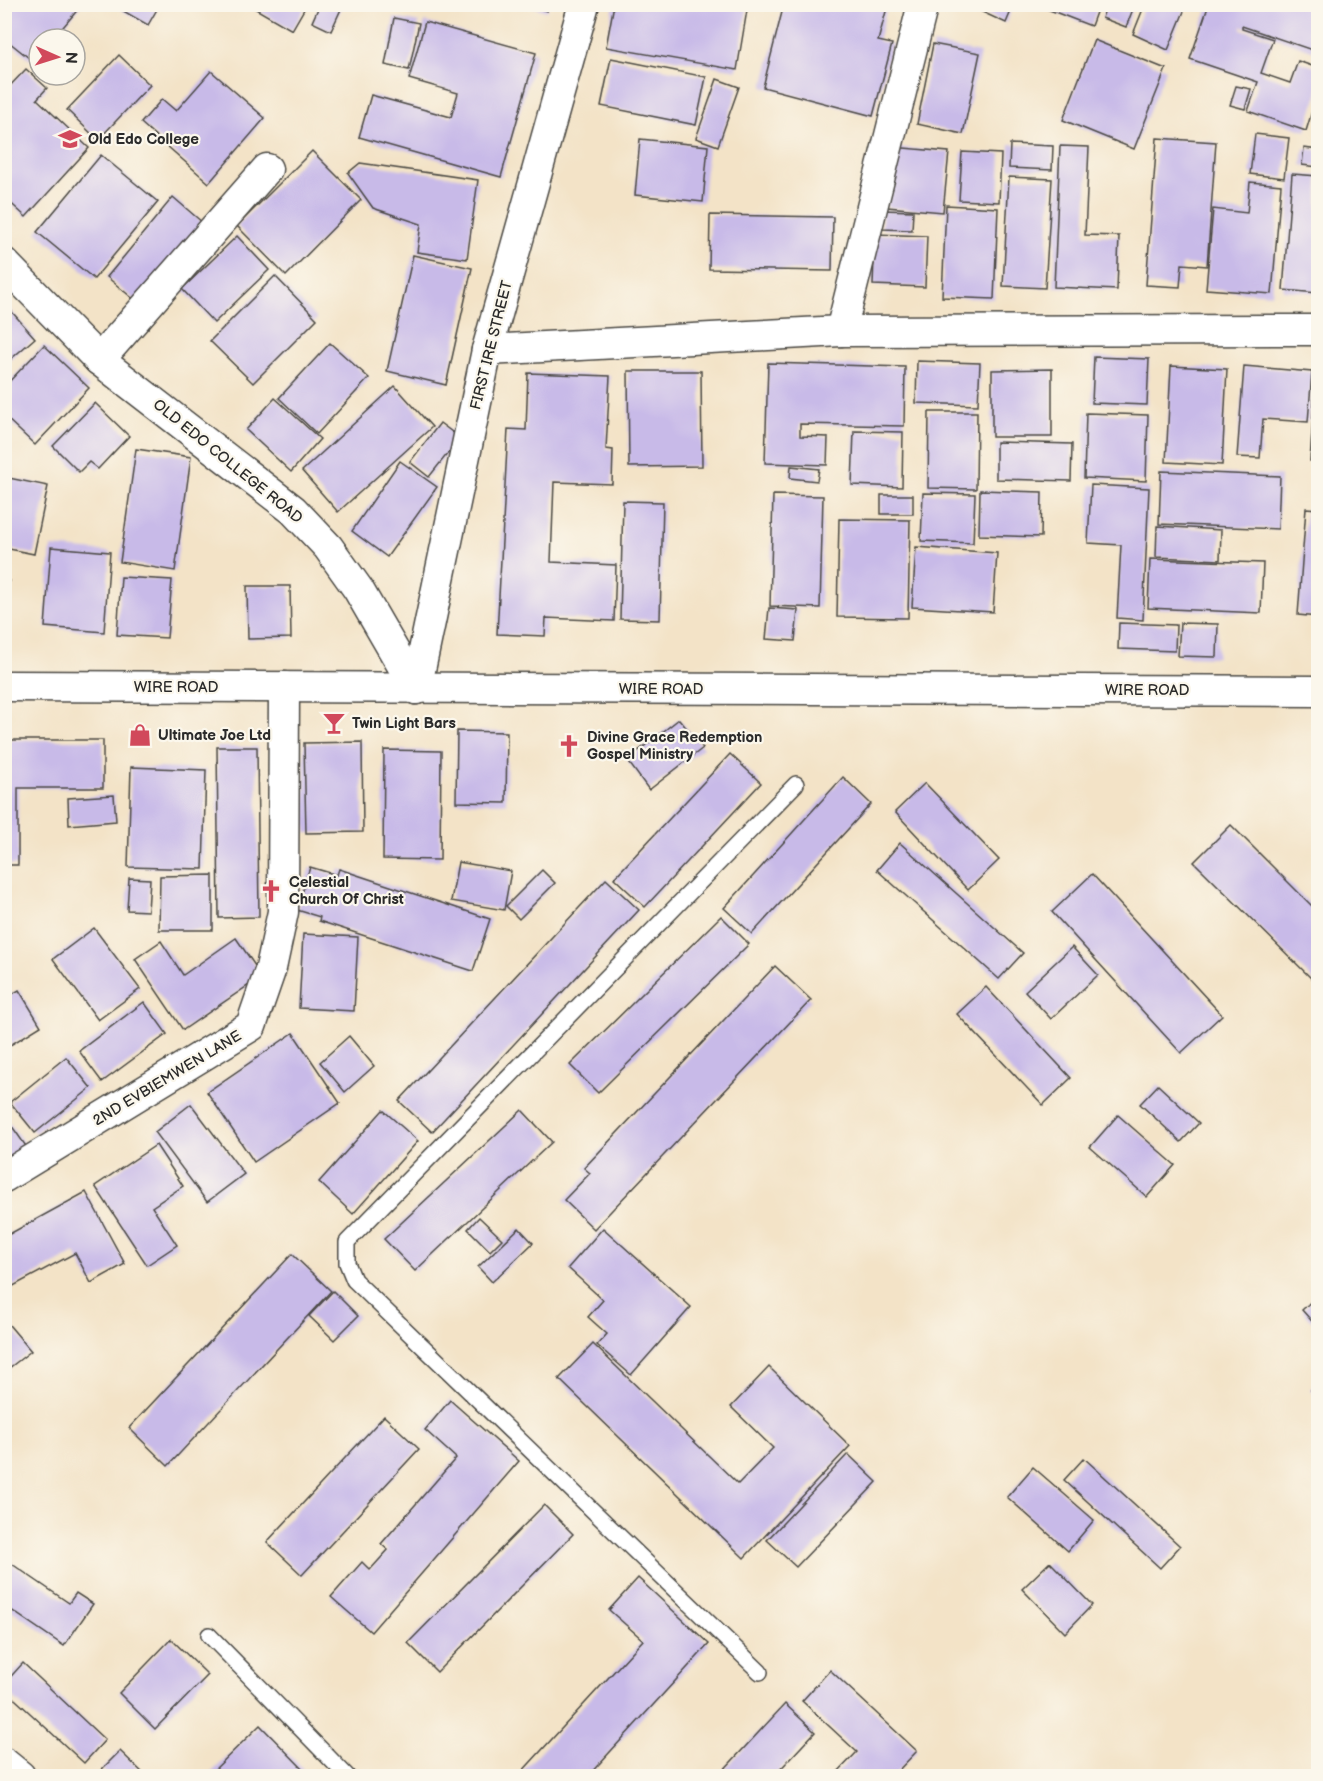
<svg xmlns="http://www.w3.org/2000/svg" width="1323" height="1781" font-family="'Balsamiq Sans',sans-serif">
  <rect width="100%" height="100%" fill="#fbf7ec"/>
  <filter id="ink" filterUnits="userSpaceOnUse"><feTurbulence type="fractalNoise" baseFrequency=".0167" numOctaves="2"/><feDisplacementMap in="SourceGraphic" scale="12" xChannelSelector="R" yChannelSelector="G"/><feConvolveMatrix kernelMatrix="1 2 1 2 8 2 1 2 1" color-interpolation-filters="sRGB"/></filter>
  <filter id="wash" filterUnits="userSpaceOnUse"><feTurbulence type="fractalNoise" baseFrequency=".008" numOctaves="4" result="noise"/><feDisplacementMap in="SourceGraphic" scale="24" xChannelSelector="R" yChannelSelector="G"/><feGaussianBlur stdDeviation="1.35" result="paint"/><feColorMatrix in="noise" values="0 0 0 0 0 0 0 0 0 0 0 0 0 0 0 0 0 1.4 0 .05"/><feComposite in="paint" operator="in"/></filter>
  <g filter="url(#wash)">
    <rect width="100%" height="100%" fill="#f3e3c7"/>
    <g id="blocks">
      <!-- building -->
      <g fill="#c8bae8">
        <path d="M 13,4 L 77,4 L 80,7 L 53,39 L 39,39 L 39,57 L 34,62 L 4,38 L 4,15 Z"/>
        <path d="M 111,4 L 160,4 L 148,25 Z"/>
        <path d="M 247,4 L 307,4 L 292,30 Z"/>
        <path d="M 320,4 L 337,4 L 342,7 L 331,31 L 312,22 Z"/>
        <path d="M 524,4 L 549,4 L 547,11 Z"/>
        <path d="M 614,4 L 748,4 L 737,70 L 606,47 Z"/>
        <path d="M 784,4 L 888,4 L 878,41 L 892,44 L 873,116 L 763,87 Z"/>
        <path d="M 965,4 L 1014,4 L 1006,23 Z"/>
        <path d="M 1049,4 L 1099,4 L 1091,26 L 1047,9 Z"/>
        <path d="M 1107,4 L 1135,4 L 1126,27 L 1102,18 Z"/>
        <path d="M 1145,4 L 1187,4 L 1168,50 L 1133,34 Z"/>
        <path d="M 1209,4 L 1318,4 L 1318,52 L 1242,26 L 1242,29 L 1273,39 L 1261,73 L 1290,83 L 1298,61 L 1318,68 L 1318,92 L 1306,131 L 1248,111 L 1258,82 L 1190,59 Z"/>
        <path d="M 394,18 L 419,23 L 409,70 L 385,65 Z"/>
        <path d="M 425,22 L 536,53 L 501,177 L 359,137 L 371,95 L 451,117 L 458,93 L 409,79 Z"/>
        <path d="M 1094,40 L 1166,69 L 1134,149 L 1063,120 Z"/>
        <path d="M 933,44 L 980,53 L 963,134 L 917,124 Z"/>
        <path d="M 119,55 L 150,85 L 98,140 L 67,110 Z"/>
        <path d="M 611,58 L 706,77 L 696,125 L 601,106 Z"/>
        <path d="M 26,69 L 47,88 L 37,99 L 89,148 L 26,217 L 4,197 L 4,92 Z"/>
        <path d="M 211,71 L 265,118 L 209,183 L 141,123 L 162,99 L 176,111 Z"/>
        <path d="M 717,79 L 739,87 L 718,146 L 696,138 Z"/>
        <path d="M 1236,86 L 1251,89 L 1245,109 L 1230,105 Z"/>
        <path d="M 1255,134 L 1289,138 L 1284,178 L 1250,174 Z"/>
        <path d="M 1157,138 L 1216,142 L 1207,266 L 1182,264 L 1180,287 L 1146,285 Z"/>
        <path d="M 640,139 L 708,146 L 703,202 L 635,195 Z"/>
        <path d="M 1010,144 L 1053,146 L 1052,170 L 1009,168 Z"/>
        <path d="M 1060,146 L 1089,147 L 1085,235 L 1119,236 L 1117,290 L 1054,287 Z"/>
        <path d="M 892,147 L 949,152 L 943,212 L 887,207 Z"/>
        <path d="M 1304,148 L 1318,150 L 1318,167 L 1302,165 Z"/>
        <path d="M 312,151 L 361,200 L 286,276 L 237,226 Z"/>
        <path d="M 962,152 L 1001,154 L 999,202 L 959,200 Z"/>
        <path d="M 101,155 L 158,202 L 94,279 L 37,232 Z"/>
        <path d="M 360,163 L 478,180 L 467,259 L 417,252 L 421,224 L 373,208 L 348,173 Z"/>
        <path d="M 1292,174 L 1318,176 L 1318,293 L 1283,290 Z"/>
        <path d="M 1009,177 L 1052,179 L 1045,288 L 1003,286 Z"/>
        <path d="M 1250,182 L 1281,185 L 1272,294 L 1206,289 L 1213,209 L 1247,213 Z"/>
        <path d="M 173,197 L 203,223 L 137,302 L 107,277 Z"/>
        <path d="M 946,205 L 998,208 L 994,299 L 942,297 Z"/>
        <path d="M 882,210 L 913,211 L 912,230 L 882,229 Z"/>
        <path d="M 710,215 L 833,217 L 832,271 L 709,269 Z"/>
        <path d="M 875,234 L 927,236 L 925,287 L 873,285 Z"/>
        <path d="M 237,236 L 269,270 L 214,323 L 182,289 Z"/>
        <path d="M 413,255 L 472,268 L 446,385 L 387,371 Z"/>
        <path d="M 275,276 L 317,319 L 253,383 L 210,341 Z"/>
        <path d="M 4,303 L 35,338 L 4,365 Z"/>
        <path d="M 330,343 L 369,378 L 317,434 L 279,398 Z"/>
        <path d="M 44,345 L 89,388 L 35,445 L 4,416 L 4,387 Z"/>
        <path d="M 1094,357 L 1149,359 L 1147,405 L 1092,403 Z"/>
        <path d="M 917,361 L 980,363 L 978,405 L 916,403 Z"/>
        <path d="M 768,363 L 905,367 L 904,426 L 800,424 L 800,436 L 828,437 L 827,465 L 765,463 Z"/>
        <path d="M 1171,366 L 1227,369 L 1222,465 L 1166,462 Z"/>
        <path d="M 1244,366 L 1312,372 L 1308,422 L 1263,419 L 1260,458 L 1237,457 Z"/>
        <path d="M 1052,369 L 1052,437 L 992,437 L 992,370 Z"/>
        <path d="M 628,371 L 701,371 L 702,466 L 629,467 Z"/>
        <path d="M 1316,371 L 1318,371 L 1318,461 L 1310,461 Z"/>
        <path d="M 528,373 L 610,376 L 606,449 L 613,450 L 612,484 L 554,482 L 551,562 L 616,565 L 614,621 L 546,618 L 545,636 L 497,634 L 508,429 L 526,430 Z"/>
        <path d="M 395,386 L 432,427 L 338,512 L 302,471 Z"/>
        <path d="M 275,398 L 320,439 L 291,472 L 246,430 Z"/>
        <path d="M 95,403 L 129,436 L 98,469 L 89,462 L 79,472 L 53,446 Z"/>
        <path d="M 929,412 L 977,412 L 976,489 L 928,488 Z"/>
        <path d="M 1086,413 L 1148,415 L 1146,481 L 1084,478 Z"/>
        <path d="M 440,423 L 460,438 L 429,477 L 410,462 Z"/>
        <path d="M 854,431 L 903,432 L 902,487 L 852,485 Z"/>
        <path d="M 996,442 L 1072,444 L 1071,481 L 996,479 Z"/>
        <path d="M 136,449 L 191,457 L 175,571 L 120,562 Z"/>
        <path d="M 400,461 L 437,487 L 387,557 L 352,531 Z"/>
        <path d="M 791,466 L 819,469 L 817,481 L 790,478 Z"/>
        <path d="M 1161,471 L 1280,476 L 1278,529 L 1159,524 Z"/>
        <path d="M 4,477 L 48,486 L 34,554 L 4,548 Z"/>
        <path d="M 1091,485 L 1149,488 L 1143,620 L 1117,618 L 1121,545 L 1088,543 Z"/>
        <path d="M 980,490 L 1042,492 L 1041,537 L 979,535 Z"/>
        <path d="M 923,493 L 975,494 L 973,543 L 921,541 Z"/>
        <path d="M 773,495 L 823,496 L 820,608 L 770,606 Z"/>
        <rect x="881" y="495" width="32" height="19"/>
        <path d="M 623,501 L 663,502 L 660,620 L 620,619 Z"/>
        <path d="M 1306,508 L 1318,509 L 1318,617 L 1298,615 Z"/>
        <path d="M 839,519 L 910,520 L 908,618 L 837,617 Z"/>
        <path d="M 1157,526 L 1221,530 L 1220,560 L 1156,557 Z"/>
        <path d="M 51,547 L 110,552 L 104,632 L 45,627 Z"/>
        <path d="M 916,547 L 997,553 L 993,612 L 912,607 Z"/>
        <path d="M 1150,559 L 1263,563 L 1261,613 L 1148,608 Z"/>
        <path d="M 121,577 L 172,580 L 167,638 L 117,635 Z"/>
        <path d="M 4,581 L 9,581 L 6,607 L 4,607 Z"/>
        <path d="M 247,586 L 290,586 L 291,638 L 248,639 Z"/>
        <path d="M 769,608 L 798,610 L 795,641 L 766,639 Z"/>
        <path d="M 1119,623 L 1176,625 L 1175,651 L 1118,649 Z"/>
        <path d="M 1180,623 L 1218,624 L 1217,657 L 1178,656 Z"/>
        <path d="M 679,719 L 703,748 L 649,790 L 627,760 Z"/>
        <path d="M 457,731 L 507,732 L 506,803 L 456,802 Z"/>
        <path d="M 4,740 L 103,740 L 103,788 L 18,788 L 18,865 L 4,865 Z"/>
        <path d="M 362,742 L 363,832 L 306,833 L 304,743 Z"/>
        <path d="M 217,747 L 257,747 L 259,917 L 219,918 Z"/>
        <path d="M 384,750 L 441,751 L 440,860 L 383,859 Z"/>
        <path d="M 730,754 L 761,783 L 645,907 L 614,878 Z"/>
        <path d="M 131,767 L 206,770 L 203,869 L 128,867 Z"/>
        <path d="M 843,777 L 871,804 L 752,934 L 724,908 Z"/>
        <path d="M 925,783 L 999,860 L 968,890 L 895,812 Z"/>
        <path d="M 114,795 L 116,821 L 69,825 L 68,798 Z"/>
        <path d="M 1231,825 L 1318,912 L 1318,985 L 1194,862 Z"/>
        <path d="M 900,843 L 1023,953 L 999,979 L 877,870 Z"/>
        <path d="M 458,862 L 511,871 L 504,910 L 451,901 Z"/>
        <path d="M 310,867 L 337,875 L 339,869 L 490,919 L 473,971 L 319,921 L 320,917 L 297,910 Z"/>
        <path d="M 542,870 L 555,883 L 519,919 L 506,906 Z"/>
        <path d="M 1092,874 L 1222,1015 L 1181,1053 L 1052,912 Z"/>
        <path d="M 213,875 L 213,930 L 159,930 L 160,876 Z"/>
        <path d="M 129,878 L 150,879 L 148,911 L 127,910 Z"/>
        <path d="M 606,879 L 639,910 L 432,1132 L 399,1101 Z"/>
        <path d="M 721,916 L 749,944 L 598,1093 L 570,1065 Z"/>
        <path d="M 94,928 L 140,989 L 98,1020 L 53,959 Z"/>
        <path d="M 303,934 L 358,937 L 354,1011 L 299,1008 Z"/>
        <path d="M 236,938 L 262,976 L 183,1030 L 135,959 L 161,941 L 183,975 Z"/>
        <path d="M 1072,947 L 1098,975 L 1051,1019 L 1025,991 Z"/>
        <path d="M 775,966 L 811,1000 L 594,1229 L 564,1200 L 590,1173 L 584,1168 Z"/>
        <path d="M 986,987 L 1071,1078 L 1043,1105 L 957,1014 Z"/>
        <path d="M 19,990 L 41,1026 L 4,1049 L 4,999 Z"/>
        <path d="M 144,1002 L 167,1034 L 102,1082 L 79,1051 Z"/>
        <path d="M 293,1033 L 340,1103 L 254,1162 L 207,1092 Z"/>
        <path d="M 349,1036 L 374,1066 L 345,1092 L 320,1062 Z"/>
        <path d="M 66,1057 L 91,1088 L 35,1133 L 10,1102 Z"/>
        <path d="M 1158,1085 L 1199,1123 L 1181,1142 L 1140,1104 Z"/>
        <path d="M 191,1104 L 244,1174 L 207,1202 L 155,1132 Z"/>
        <path d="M 383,1110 L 418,1141 L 353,1214 L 319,1182 Z"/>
        <path d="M 522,1110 L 552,1142 L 415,1271 L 384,1239 Z"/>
        <path d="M 4,1115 L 28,1149 L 4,1166 Z"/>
        <path d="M 1118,1115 L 1175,1165 L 1147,1197 L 1090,1147 Z"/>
        <path d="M 156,1145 L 183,1186 L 152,1207 L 177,1245 L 147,1265 L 95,1186 Z"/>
        <path d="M 86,1192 L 125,1264 L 91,1283 L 75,1253 L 4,1291 L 4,1237 Z"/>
        <path d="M 479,1217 L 502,1239 L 490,1251 L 468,1229 Z"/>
        <path d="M 519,1228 L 533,1243 L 492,1282 L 478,1267 Z"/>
        <path d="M 603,1228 L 691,1307 L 631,1375 L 597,1345 L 607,1334 L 588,1317 L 603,1300 L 568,1268 Z"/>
        <path d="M 292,1254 L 331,1291 L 168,1466 L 129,1428 Z"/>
        <path d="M 333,1291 L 358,1316 L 334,1340 L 309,1316 Z"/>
        <path d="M 1318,1295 L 1318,1328 L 1302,1310 Z"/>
        <path d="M 4,1319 L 31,1351 L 4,1372 Z"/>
        <path d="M 593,1344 L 738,1484 L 773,1448 L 731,1407 L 769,1367 L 850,1446 L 744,1558 L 559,1379 Z"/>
        <path d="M 1318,1382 L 1318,1398 L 1311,1390 Z"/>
        <path d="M 450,1400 L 519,1461 L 371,1632 L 331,1597 L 362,1562 L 370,1570 L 388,1550 L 381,1544 L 456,1458 L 425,1430 Z"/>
        <path d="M 384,1416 L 419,1449 L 302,1575 L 267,1542 Z"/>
        <path d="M 848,1454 L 877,1482 L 796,1567 L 767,1540 Z"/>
        <path d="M 1084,1458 L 1180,1546 L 1160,1568 L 1064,1480 Z"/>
        <path d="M 1033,1467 L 1094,1520 L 1068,1551 L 1007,1497 Z"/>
        <path d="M 544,1505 L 573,1534 L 437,1672 L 408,1643 Z"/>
        <path d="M 9,1562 L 69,1603 L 76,1593 L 93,1604 L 64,1646 L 4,1605 L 4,1569 Z"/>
        <path d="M 1050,1562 L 1092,1605 L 1065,1633 L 1022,1589 Z"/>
        <path d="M 638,1578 L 709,1644 L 588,1776 L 518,1776 L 643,1640 L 609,1610 Z"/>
        <path d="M 171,1639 L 208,1675 L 155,1729 L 119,1693 Z"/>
        <path d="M 23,1663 L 105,1740 L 84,1763 L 4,1689 L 4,1684 Z"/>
        <path d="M 830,1670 L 917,1751 L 893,1776 L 834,1776 L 857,1752 L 802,1701 Z"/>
        <path d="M 785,1704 L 815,1732 L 774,1776 L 718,1776 Z"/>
        <path d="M 260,1725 L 303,1769 L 296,1776 L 208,1776 Z"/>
        <path d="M 120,1751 L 146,1776 L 109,1776 L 102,1769 Z"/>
      </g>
    </g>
  </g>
  <g filter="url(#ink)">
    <use href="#blocks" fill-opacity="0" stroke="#494742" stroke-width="1.5"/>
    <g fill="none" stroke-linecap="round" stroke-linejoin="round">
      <!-- lane casing -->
      <g stroke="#494742" stroke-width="18">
        <g id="lane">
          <path d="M 209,1635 L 347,1776"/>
          <path d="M 760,1672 L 354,1280 L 347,1263 L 347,1242 L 796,784"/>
        </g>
      </g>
      <!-- street casing -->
      <g stroke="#494742" stroke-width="33">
        <g id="street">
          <path d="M 4,263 L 99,360 L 293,510 L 328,547 L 358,589 L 416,689"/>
          <path d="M 841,331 L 923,4"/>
          <path d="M 487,350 L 841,331 L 1318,330"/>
          <path d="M 99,360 L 267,169"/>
          <path d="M 4,686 L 1318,691"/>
          <path d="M 416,689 L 487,350 L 584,4"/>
          <path d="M 4,1177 L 251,1026 L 271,968 L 283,912 L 284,687"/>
          <path d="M 4,1763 L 20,1776"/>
        </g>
      </g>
      <!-- lane -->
      <use href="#lane" stroke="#fff" stroke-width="15"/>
      <!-- street -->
      <use href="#street" stroke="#fff" stroke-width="30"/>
    </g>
  </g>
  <!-- icons -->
  <defs>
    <g id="university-bare" transform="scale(1.8)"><path d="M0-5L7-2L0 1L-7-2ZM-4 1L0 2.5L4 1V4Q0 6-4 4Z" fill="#d1495b" stroke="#fbf7ec" stroke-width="2.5" paint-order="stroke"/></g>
    <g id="bar-bare" transform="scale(1.8)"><path d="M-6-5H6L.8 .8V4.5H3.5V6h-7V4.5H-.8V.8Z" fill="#d1495b" stroke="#fbf7ec" stroke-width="2.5" paint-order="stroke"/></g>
    <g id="shop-bare" transform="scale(1.8)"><path d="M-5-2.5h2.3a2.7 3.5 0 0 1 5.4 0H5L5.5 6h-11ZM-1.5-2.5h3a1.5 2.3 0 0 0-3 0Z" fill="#d1495b" stroke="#fbf7ec" stroke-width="2.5" paint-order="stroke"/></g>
    <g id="church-bare" transform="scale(1.8)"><path d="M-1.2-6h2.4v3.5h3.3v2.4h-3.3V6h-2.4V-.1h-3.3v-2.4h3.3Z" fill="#d1495b" stroke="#fbf7ec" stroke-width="2.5" paint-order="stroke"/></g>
  </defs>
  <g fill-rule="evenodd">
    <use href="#university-bare" x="70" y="139"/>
    <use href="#bar-bare" x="334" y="723"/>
    <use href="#shop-bare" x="140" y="735"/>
    <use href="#church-bare" x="569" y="746"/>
    <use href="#church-bare" x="271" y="891"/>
  </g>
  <g text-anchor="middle" stroke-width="4.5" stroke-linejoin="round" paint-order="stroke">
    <!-- poi labels -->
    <g font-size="15" font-weight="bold" fill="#2b2b2b" stroke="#fbf7ec" text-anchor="start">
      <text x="88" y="144">Old Edo College</text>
      <text x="352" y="728">Twin Light Bars</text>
      <text x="158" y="740">Ultimate Joe Ltd</text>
      <text x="587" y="742">Divine Grace Redemption<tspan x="587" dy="17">Gospel Ministry</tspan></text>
      <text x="289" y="887">Celestial<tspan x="289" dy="17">Church Of Christ</tspan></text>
    </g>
    <!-- street labels -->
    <g font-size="15" fill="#2b2b2b" stroke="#fbf7ec">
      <text transform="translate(491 345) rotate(-76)" y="5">FIRST IRE STREET</text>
      <text transform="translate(228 461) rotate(39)" y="5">OLD EDO COLLEGE ROAD</text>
      <text x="176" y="692">WIRE ROAD</text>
      <text x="661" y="694">WIRE ROAD</text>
      <text x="1147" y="695">WIRE ROAD</text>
      <text transform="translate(167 1078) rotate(-31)" y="5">2ND EVBIEMWEN LANE</text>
    </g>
  </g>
  <!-- margin -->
  <rect width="1323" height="1781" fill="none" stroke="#fbf7ec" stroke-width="24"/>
  <!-- north arrow -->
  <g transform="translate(57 57) rotate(93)"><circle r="28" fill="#fbf7ec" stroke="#a8a59f" stroke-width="1.5"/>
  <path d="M0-4.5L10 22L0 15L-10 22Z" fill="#d1495b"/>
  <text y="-9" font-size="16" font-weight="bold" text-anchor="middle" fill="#2b2b2b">N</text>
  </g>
</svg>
